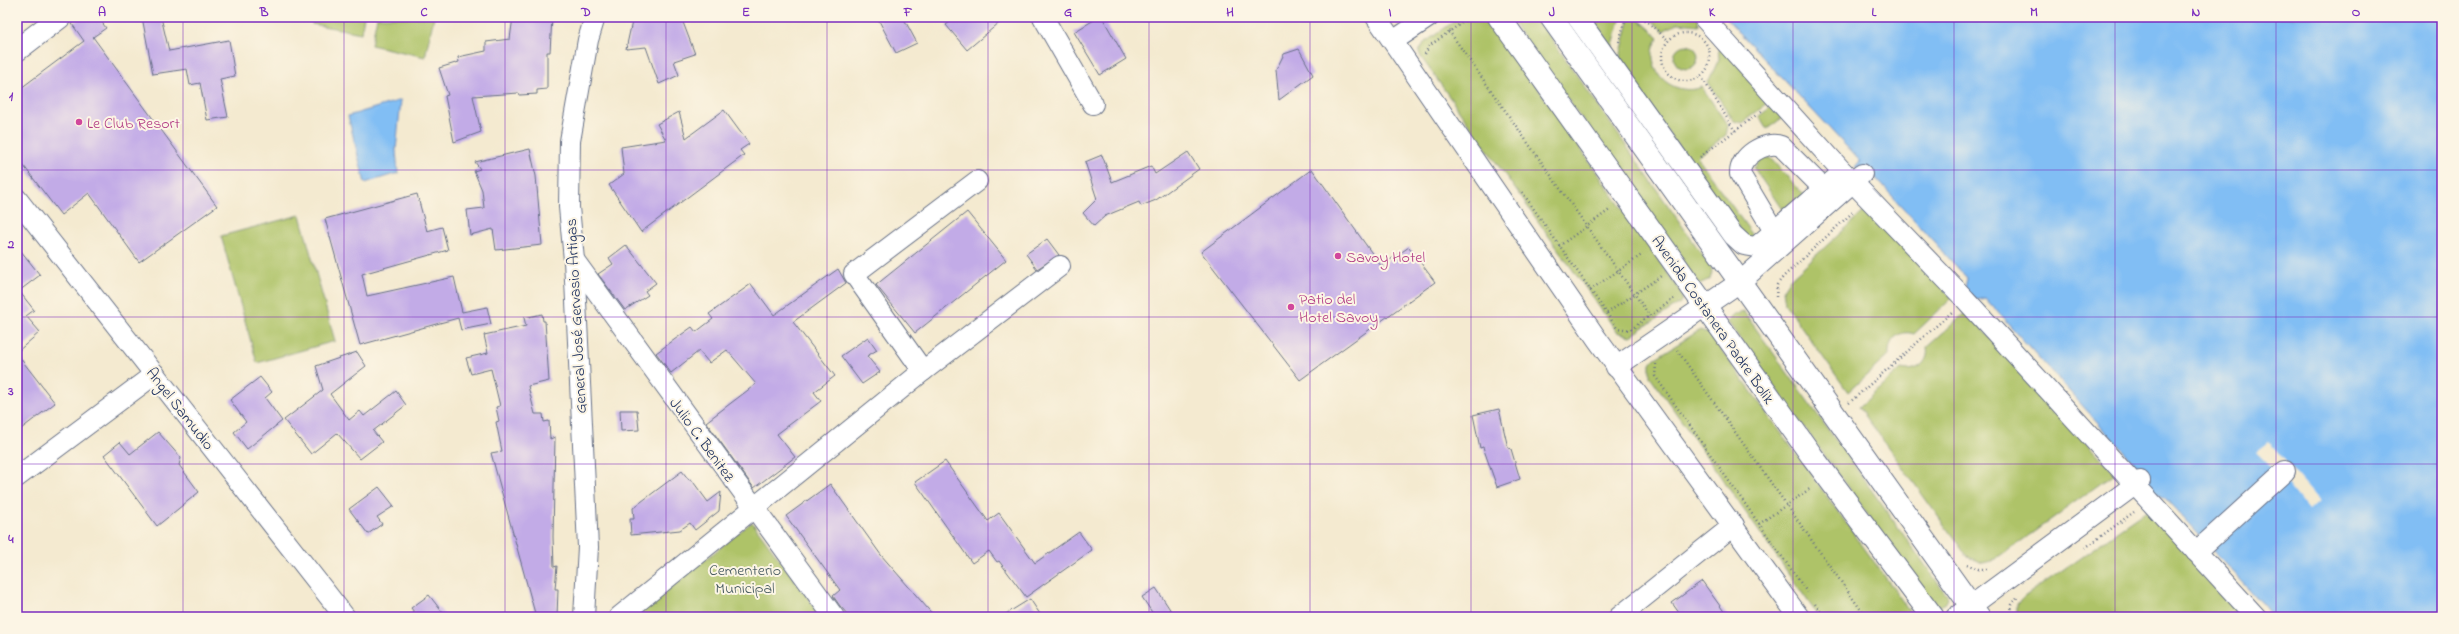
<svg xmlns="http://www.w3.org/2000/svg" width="2459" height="634" font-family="'Indie Flower',sans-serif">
  <rect width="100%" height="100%" fill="#fcf5e5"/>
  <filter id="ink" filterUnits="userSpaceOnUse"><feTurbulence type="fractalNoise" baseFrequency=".025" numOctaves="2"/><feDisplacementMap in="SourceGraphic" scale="8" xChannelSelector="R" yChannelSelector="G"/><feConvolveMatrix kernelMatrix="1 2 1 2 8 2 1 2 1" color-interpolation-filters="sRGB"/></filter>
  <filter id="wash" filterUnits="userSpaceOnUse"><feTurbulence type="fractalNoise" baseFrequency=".012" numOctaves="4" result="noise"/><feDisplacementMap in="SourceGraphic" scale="16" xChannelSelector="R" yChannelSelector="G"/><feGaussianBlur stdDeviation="0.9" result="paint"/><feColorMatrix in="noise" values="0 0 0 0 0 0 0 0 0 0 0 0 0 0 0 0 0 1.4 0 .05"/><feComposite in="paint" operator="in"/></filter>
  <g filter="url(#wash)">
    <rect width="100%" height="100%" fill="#f4ead0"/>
    <!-- green -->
    <g fill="#aec368" stroke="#647963">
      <path d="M 313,17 L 364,17 L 361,33 L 312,24 Z"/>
      <path d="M 377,17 L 434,17 L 425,57 L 371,45 Z"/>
      <path d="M 1460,17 L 1488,17 L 1680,291 L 1682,298 L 1680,303 L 1631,336 L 1617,332 L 1421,57 L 1419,52 L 1424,43 Z"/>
      <path d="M 1509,17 L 1536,17 L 1711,267 L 1712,272 L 1710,279 L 1699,284 Z"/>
      <path d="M 1591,17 L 1621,17 L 1612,48 Z"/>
      <path d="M 1630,17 L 1636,17 L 1659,37 C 1639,66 1671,99 1702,87 L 1728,126 L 1726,135 L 1697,157 L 1757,241 L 1750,243 L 1618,65 Z"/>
      <path d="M 1648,17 L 1698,17 L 1699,25 L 1678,23 L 1663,31 Z"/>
      <circle cx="1686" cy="57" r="12"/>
      <path d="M 1718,45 L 1772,100 L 1742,123 L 1734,121 L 1708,82 L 1719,59 Z"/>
      <path d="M 1775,104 L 1786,115 L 1767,129 L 1759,116 Z"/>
      <path d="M 1770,158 L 1805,196 L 1785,214 L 1754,168 L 1761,159 Z"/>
      <path d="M 1870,206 L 1952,298 L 1914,334 C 1899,329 1888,340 1889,355 L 1848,392 L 1785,304 L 1783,290 L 1790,279 Z"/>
      <path d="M 300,215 L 335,341 L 257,363 L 221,236 Z"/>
      <path d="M 1744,312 L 1948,597 C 1946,604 1941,607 1934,606 L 1727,321 L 1736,314 Z"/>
      <path d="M 1966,312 L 2115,473 L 1995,560 L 1983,563 L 1970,558 L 1963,551 L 1859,407 L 1901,369 C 1916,373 1930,363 1927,347 Z"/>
      <path d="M 1700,330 L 1709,333 L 1914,617 L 1819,617 L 1650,376 L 1650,364 L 1654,359 Z"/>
      <path d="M 2148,510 L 2245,617 L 2017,617 L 2017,604 L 2024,597 Z"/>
      <path d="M 752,522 L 822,617 L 634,617 Z"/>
    </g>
    <!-- water -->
    <g fill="#81bef4" stroke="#4e76a9">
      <path d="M 1725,17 L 2442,17 L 2442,617 L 2275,617 L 2164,497 L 2144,485 L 2133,473 L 2138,467 L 1985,298 L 1976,300 L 1965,288 L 1967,278 L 1873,175 L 1868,180 L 1855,167 L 1860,161 Z"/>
      <path d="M 401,100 L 396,150 L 398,173 L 365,183 L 348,116 Z"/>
    </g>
    <!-- pier -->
    <path fill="#f4ead0" d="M 2269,442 L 2320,501 L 2308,510 L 2287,483 L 2256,452 Z"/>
    <g id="blocks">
      <!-- building -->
      <g fill="#c2abe7">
        <path d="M 82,17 L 98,17 L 106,28 L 93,37 L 217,206 L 139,262 L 89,193 L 61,215 L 17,157 L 17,91 L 84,41 L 72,24 Z"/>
        <path d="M 142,17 L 161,17 L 169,51 L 229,40 L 235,76 L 220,79 L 228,117 L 207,120 L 200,83 L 190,85 L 187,69 L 153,74 Z"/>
        <path d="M 513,17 L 552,17 L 550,52 L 547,52 L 547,89 L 537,90 L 537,94 L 520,95 L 519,93 L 473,96 L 481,132 L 454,142 L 445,96 L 448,95 L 439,68 L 459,62 L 458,57 L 486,51 L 486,42 L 510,39 Z"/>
        <path d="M 633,17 L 681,17 L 695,54 L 674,61 L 679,75 L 659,84 L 646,47 L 626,49 Z"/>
        <path d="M 877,17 L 903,17 L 917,43 L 896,53 Z"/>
        <path d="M 956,17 L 1006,17 L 967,50 L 946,25 Z"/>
        <path d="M 1099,17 L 1102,17 L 1126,59 L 1100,75 L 1074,32 Z"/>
        <path d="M 1299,49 L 1313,75 L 1279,100 L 1276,70 L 1284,54 Z"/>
        <path d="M 724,110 L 749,144 L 740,150 L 744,155 L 641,232 L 609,185 L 624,174 L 621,147 L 666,140 L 657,124 L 679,112 L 686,138 Z"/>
        <path d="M 530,149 L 536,176 L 542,245 L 496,250 L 493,229 L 470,235 L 467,210 L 484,208 L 482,190 L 474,171 L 480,169 L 475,162 Z"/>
        <path d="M 1188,152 L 1199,169 L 1156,200 L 1141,206 L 1139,202 L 1105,216 L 1094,226 L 1083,213 L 1097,199 L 1085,162 L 1102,155 L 1112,182 L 1151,166 L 1155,174 Z"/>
        <path d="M 1312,169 L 1381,266 L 1409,247 L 1435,282 L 1300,380 L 1201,252 Z"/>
        <path d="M 417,194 L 427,231 L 442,227 L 448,250 L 362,274 L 367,296 L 454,277 L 462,312 L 487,307 L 491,324 L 461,330 L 458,318 L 360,345 L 325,219 Z"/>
        <path d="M 967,212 L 1006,260 L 915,333 L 876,285 Z"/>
        <path d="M 1047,239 L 1059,255 L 1037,269 L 1026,254 Z"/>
        <path d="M 626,245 L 656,283 L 645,291 L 648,295 L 625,310 L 598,274 L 613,264 L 609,258 Z"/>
        <path d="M 17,246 L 40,275 L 19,291 L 34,310 L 26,316 L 40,332 L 17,352 Z"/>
        <path d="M 838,269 L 846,283 L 793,322 L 835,376 L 814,392 L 821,401 L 777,434 L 795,457 L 754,488 L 706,422 L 756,384 L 727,350 L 709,363 L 699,351 L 671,373 L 656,353 L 692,327 L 696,332 L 713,319 L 709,314 L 751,284 L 774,315 Z"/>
        <path d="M 542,314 L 543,321 L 545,321 L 549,381 L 528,386 L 535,414 L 543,414 L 544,422 L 549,421 L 550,439 L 555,437 L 553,537 L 554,567 L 557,566 L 555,589 L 558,589 L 557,617 L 536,617 L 491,453 L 502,451 L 496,422 L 499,421 L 496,407 L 500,406 L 491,369 L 471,374 L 466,358 L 488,353 L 484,335 L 526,326 L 524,318 Z"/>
        <path d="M 868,337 L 877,350 L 867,356 L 880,372 L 862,384 L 841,356 Z"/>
        <path d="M 357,352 L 366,366 L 330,394 L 349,420 L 360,411 L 364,416 L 396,391 L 406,405 L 373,431 L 382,442 L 360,459 L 337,433 L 311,454 L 284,420 L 323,390 L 316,366 Z"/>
        <path d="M 17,354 L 55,403 L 17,432 Z"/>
        <path d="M 260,377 L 272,392 L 265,398 L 282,421 L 247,449 L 234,432 L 246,422 L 230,400 Z"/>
        <path d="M 1499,409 L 1508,448 L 1511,449 L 1520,479 L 1497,487 L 1483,447 L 1480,448 L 1473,415 Z"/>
        <path d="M 620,410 L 637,410 L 639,430 L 621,431 Z"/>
        <path d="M 158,432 L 181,458 L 179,465 L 199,492 L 157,526 L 104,455 L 120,442 L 130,454 Z"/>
        <path d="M 945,461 L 988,521 L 999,513 L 1035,563 L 1079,532 L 1092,550 L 1026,597 L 999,561 L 997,562 L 989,551 L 972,563 L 915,482 Z"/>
        <path d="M 682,471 L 689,480 L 691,479 L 708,502 L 721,492 L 719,511 L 695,530 L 690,523 L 680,530 L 631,535 L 630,519 L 634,519 L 633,508 Z"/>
        <path d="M 830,484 L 881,555 L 935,617 L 850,617 L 840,606 L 833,596 L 840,590 L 786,516 Z"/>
        <path d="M 379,487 L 394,506 L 377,517 L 382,524 L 368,534 L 349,509 Z"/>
        <path d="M 1702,581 L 1728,617 L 1682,617 L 1672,603 Z"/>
        <path d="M 1156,588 L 1175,617 L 1155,617 L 1142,597 Z"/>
        <path d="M 429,595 L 446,617 L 418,617 L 411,608 Z"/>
        <path d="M 1030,599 L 1042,617 L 1001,617 Z"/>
      </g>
    </g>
  </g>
  <g filter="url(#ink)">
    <use href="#blocks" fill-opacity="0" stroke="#677086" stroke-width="1"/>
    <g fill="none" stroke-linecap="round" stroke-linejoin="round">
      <!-- minor casing -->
      <g stroke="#677086" stroke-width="22">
        <g id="minor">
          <path d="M 1043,17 L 1093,104"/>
          <path d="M 1376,17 L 1597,339 L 1799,617"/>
          <path d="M 1577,17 L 1733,235 L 1744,245 L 1756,247 L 1843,172 L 1703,17"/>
          <path d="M 1393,41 L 1429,17"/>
          <path d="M 1843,172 L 1965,299 L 2256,617"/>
          <path d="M 17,199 L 345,617"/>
          <path d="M 1781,243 L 1740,174 C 1739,157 1765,140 1781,146 L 1832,197"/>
          <path d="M 574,260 L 834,617"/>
          <path d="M 1616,367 L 1740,282 L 1862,174"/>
          <path d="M 923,371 L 854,274 L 977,181"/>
          <path d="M 17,477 L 155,374"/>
          <path d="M 2196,552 L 2285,471"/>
          <path d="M 584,617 L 588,547 L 574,260 L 569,207 L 570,141 L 588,40 L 595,17"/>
          <path d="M 619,617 L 923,371 L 1060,266"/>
          <path d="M 1619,617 L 1734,525"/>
          <path d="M 1956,617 L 2140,481"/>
        </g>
      </g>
      <!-- major casing -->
      <g stroke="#677086" stroke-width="24">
        <g id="major">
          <path d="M 1499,17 L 1812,456 L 1933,617"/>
          <path d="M 1551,17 L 1979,617"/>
        </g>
      </g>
      <!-- highway casing -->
      <g stroke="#677086" stroke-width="24">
        <path id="highway" d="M 17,50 L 60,17"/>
      </g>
      <!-- path -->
      <g stroke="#677086" stroke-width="2.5" stroke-dasharray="1 3" stroke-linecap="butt">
        <path d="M 1642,17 L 1669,41"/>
        <path d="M 1449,31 L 1650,316"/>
        <circle cx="1686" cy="57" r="24"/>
        <path d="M 1619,42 L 1626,17"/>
        <path d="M 1425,54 L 1429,46 L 1470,17"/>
        <path d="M 1701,76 L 1735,131"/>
        <path d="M 1700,157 L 1763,110"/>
        <path d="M 1522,192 L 1617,328 L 1630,330 L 1675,298"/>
        <path d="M 1559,246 L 1611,209"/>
        <path d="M 1590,290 L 1643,254"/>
        <path d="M 1776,297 L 1777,285 L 1783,277 L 1854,211"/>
        <path d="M 1607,313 L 1661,276"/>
        <path d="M 1677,350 L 1866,617"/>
        <path d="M 1656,364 L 1655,376 L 1807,592"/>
        <path d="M 1849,403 L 1952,312"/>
        <path d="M 1759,524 L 1811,488"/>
        <path d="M 2085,548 L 2134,512"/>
        <path d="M 1967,564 L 1978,569 L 1988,569"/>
        <path d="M 1815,604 L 1824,617"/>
        <path d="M 2010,617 L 2012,605 L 2018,596"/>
      </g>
      <!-- minor -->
      <use href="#minor" stroke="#fff" stroke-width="20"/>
      <!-- major -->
      <use href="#major" stroke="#fff" stroke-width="22"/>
      <!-- highway -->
      <use href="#highway" stroke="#fff" stroke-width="22"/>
    </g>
  </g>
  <!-- grid -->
  <path fill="none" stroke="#7b2cbf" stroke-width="1" stroke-opacity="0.55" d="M 183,17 L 183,617M 344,17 L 344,617M 505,17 L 505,617M 666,17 L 666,617M 827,17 L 827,617M 988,17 L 988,617M 1149,17 L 1149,617M 1310,17 L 1310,617M 1471,17 L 1471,617M 1632,17 L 1632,617M 1793,17 L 1793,617M 1954,17 L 1954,617M 2115,17 L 2115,617M 2276,17 L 2276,617M 17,170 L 2442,170M 17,317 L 2442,317M 17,464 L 2442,464"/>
  <!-- markers -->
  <g fill="#d1479c" stroke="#fcf5e5" stroke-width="1.5">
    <circle cx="79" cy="122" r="4"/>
    <circle cx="1338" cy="256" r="4"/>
    <circle cx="1291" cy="307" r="4"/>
  </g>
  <g text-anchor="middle" stroke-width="4" stroke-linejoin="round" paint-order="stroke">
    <!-- hotel labels -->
    <g font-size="16" fill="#b23c85" stroke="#fcf5e5" text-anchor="start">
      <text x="87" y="128">Le Club Resort</text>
      <text x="1346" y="262">Savoy Hotel</text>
      <text x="1299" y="304">Patio del<tspan x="1299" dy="18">Hotel Savoy</tspan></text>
    </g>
    <!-- street labels -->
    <g font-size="16" fill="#1b2f5e" stroke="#fcf5e5">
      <text transform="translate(575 316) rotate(-93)" y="6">General José Gervasio Artigas</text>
      <text transform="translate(1714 319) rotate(55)" y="6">Avenida Costanera Padre Bolik</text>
      <text transform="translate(181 408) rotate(52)" y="6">Angel Samudio</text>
      <text transform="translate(703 439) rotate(54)" y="6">Julio C. Benitez</text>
    </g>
    <!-- park labels -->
    <g font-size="16" fill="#475b61" stroke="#fcf5e5">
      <text x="745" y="575">Cementerio<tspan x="745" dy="18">Municipal</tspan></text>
    </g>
  </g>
  <!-- margin -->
  <rect width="2459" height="634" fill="none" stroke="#fcf5e5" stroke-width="44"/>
  <rect x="22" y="22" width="2415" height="590" fill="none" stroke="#7b2cbf" stroke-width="1.5"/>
  <g font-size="13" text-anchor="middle" font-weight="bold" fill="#7b2cbf">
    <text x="102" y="16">A</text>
    <text x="264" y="16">B</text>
    <text x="424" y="16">C</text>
    <text x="586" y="16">D</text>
    <text x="746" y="16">E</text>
    <text x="908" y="16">F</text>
    <text x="1068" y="16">G</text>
    <text x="1230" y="16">H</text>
    <text x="1390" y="16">I</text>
    <text x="1552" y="16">J</text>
    <text x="1712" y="16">K</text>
    <text x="1874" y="16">L</text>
    <text x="2034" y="16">M</text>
    <text x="2196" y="16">N</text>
    <text x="2356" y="16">O</text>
    <text x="11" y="100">1</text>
    <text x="11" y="248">2</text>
    <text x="11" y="395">3</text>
    <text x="11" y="543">4</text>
  </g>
</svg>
